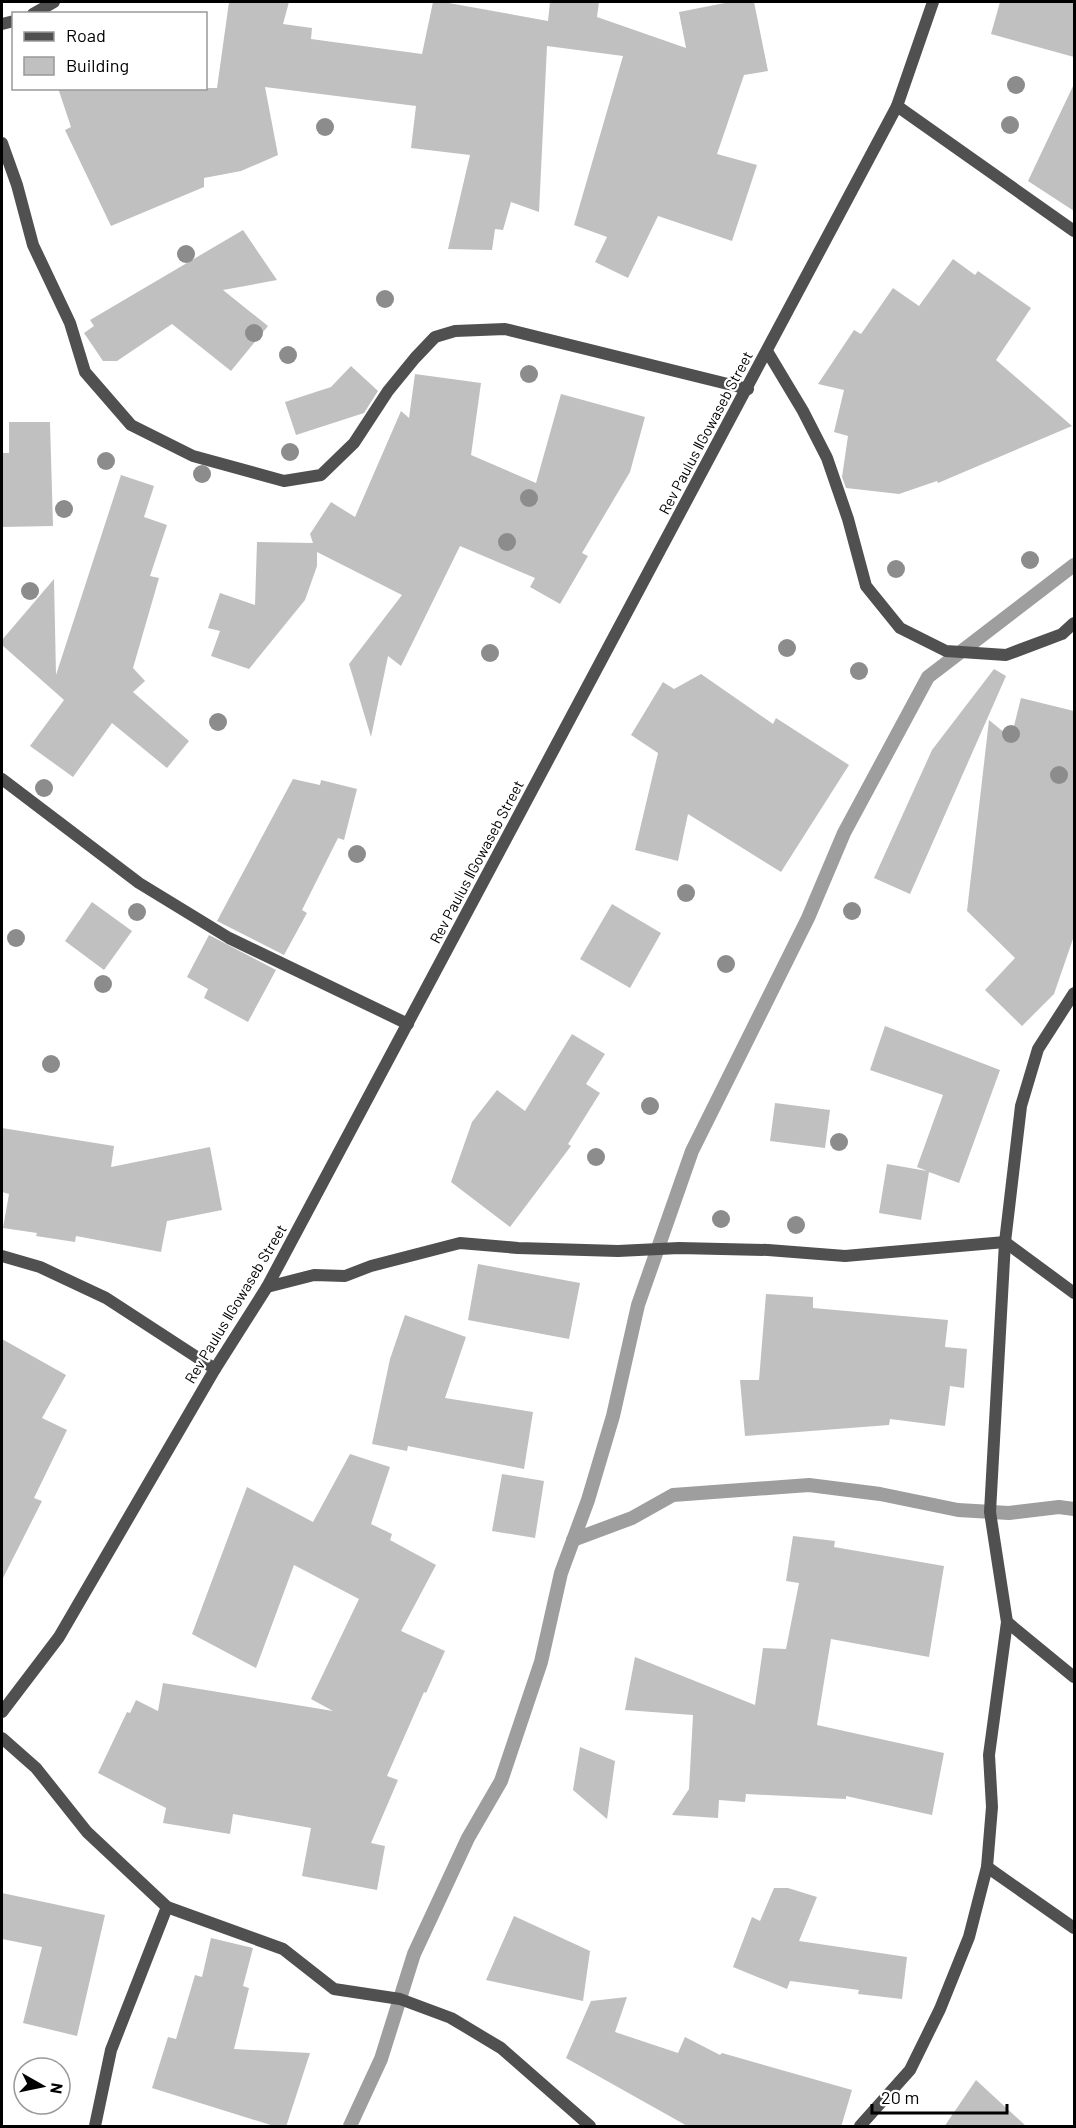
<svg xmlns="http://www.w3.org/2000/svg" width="1076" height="2128" font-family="Barlow,sans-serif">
  <rect width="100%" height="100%" fill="#fff"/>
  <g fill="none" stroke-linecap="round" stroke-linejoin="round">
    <!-- stream -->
    <g stroke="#9e9e9e" stroke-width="14">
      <path d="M 573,1540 L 632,1518 L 673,1495 L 809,1485 L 880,1494 L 958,1510 L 1009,1513 L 1059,1507 L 1074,1509"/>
      <path d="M 350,2126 L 381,2059 L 414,1954 L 468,1838 L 501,1781 L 541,1662 L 561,1573 L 588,1500 L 613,1416 L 638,1305 L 692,1151 L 808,918 L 844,833 L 928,677 L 1074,565"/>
    </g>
  </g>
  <!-- building -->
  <g fill="#c0c0c0">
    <path d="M 229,2 L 289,2 L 283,24 L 312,28 L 311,39 L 422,54 L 433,2 L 443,2 L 548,21 L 550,2 L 599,2 L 597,17 L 686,48 L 679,12 L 730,2 L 754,2 L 768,71 L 744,75 L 717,154 L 757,165 L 732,241 L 658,216 L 628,278 L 595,262 L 607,237 L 574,225 L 623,56 L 547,46 L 539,212 L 511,202 L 503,230 L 495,229 L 492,250 L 448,249 L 470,155 L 411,148 L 416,106 L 265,87 L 278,155 L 241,171 L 204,178 L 204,187 L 111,226 L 65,130 L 71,127 L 58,88 L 217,88 Z"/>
    <path d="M 1000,2 L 1074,2 L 1074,57 L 991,34 Z"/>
    <path d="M 1074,84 L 1074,211 L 1028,181 Z"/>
    <path d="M 243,230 L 277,280 L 223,290 L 268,326 L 231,371 L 172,324 L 117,361 L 103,361 L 84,333 L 94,326 L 90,320 Z"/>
    <path d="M 953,259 L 975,275 L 978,271 L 1031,308 L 996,360 L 1072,426 L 938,483 L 937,481 L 899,494 L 846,488 L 842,477 L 848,436 L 834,432 L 844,390 L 818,384 L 854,330 L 861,334 L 893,288 L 919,306 Z"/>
    <path d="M 351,366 L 378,391 L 364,413 L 296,435 L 285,402 L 331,387 Z"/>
    <path d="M 415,374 L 481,383 L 471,455 L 536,483 L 561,394 L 645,417 L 630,472 L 582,553 L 588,556 L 560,604 L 530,587 L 535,578 L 460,546 L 401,666 L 388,656 L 371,737 L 349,664 L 402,595 L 317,552 L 317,566 L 305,600 L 249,669 L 211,656 L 220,631 L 208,628 L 220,593 L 255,605 L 257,542 L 313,543 L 310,534 L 331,502 L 355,517 L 401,411 L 409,418 Z"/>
    <path d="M 9,422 L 50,422 L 53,526 L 2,527 L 2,453 L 9,453 Z"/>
    <path d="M 121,475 L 154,486 L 144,517 L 167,525 L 150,576 L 159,578 L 133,668 L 145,681 L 133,692 L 189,741 L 167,768 L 112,723 L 73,777 L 30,746 L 64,700 L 2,645 L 2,640 L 54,579 L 56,675 Z"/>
    <path d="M 994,669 L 1006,676 L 910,894 L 874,878 L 932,750 Z"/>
    <path d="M 701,674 L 773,724 L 776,718 L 849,765 L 781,872 L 688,814 L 678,861 L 635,850 L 658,753 L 631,735 L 663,682 L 674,689 Z"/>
    <path d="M 1021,698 L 1074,711 L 1074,936 L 1054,994 L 1022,1026 L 985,990 L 1015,958 L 967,911 L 989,720 L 1011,738 Z"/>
    <path d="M 293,779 L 320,785 L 321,780 L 357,789 L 344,840 L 338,838 L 302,910 L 307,913 L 284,955 L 217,921 Z"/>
    <path d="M 92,902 L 132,931 L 104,970 L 65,941 Z"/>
    <path d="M 612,904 L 661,933 L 630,988 L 580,959 Z"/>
    <path d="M 209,935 L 276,970 L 248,1022 L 204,998 L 208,989 L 187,977 Z"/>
    <path d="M 885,1026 L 1000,1070 L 959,1183 L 929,1172 L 921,1220 L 879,1213 L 887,1164 L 927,1171 L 917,1167 L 943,1095 L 870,1070 Z"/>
    <path d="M 572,1034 L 605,1054 L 586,1084 L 600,1093 L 568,1144 L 571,1146 L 510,1227 L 451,1182 L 472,1122 L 497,1090 L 525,1111 Z"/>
    <path d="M 775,1103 L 830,1110 L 825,1148 L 770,1141 Z"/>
    <path d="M 2,1128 L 114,1146 L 111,1167 L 210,1147 L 222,1210 L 167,1221 L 161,1252 L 76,1236 L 75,1242 L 36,1236 L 37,1233 L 3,1228 L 9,1194 L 2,1192 Z"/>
    <path d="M 478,1264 L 580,1283 L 569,1339 L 468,1320 Z"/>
    <path d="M 766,1294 L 813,1297 L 813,1308 L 948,1320 L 945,1347 L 967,1349 L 964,1388 L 950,1386 L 945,1426 L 890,1419 L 889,1425 L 745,1436 L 740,1380 L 759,1380 Z"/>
    <path d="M 405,1315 L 466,1337 L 445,1398 L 533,1412 L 524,1469 L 408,1446 L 407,1451 L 372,1444 L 390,1359 Z"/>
    <path d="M 2,1339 L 66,1375 L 42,1418 L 67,1430 L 34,1498 L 42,1501 L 2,1580 Z"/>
    <path d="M 350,1454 L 390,1467 L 371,1524 L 392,1534 L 390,1540 L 436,1565 L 401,1631 L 445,1651 L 426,1693 L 424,1692 L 387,1776 L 398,1780 L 371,1843 L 385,1846 L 377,1890 L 302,1876 L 311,1828 L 233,1814 L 230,1834 L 163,1823 L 166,1808 L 98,1773 L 127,1712 L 130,1713 L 136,1700 L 158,1711 L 163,1683 L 333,1711 L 311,1699 L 359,1599 L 294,1565 L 256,1668 L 192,1634 L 247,1487 L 313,1522 Z"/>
    <path d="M 502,1474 L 544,1481 L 535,1538 L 492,1531 Z"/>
    <path d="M 793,1536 L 835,1541 L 834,1547 L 944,1566 L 929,1657 L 831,1639 L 817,1725 L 944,1753 L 932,1815 L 846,1796 L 846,1799 L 746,1794 L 745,1802 L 719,1800 L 718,1818 L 672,1815 L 689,1789 L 693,1715 L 625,1710 L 635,1657 L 755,1705 L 763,1648 L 786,1649 L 799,1583 L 786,1581 Z"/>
    <path d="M 580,1747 L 615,1761 L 607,1819 L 573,1790 Z"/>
    <path d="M 774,1888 L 788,1888 L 817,1897 L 799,1941 L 907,1957 L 902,1999 L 858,1994 L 859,1990 L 790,1981 L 787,1989 L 733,1967 L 752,1917 L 760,1921 Z"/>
    <path d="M 2,1893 L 105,1915 L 77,2036 L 23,2023 L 42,1947 L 2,1939 Z"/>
    <path d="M 514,1916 L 590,1951 L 583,2001 L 486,1980 Z"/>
    <path d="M 211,1938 L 253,1948 L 243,1986 L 249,1988 L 234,2049 L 310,2053 L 286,2127 L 277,2127 L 152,2088 L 168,2037 L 176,2039 L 195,1975 L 202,1977 Z"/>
    <path d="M 627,1997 L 615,2032 L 678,2053 L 685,2037 L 720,2055 L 722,2053 L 852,2090 L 841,2127 L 689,2127 L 566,2058 L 591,2001 Z"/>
    <path d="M 976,2080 L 1027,2127 L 944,2127 Z"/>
  </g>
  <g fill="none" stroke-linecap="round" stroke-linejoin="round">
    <!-- service -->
    <g stroke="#505050" stroke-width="12">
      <path d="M 33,14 L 54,2"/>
      <path d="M 2,24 L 14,21"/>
      <path d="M 897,106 L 1074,231"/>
      <path d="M 2,143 L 17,185 L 33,245 L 70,323 L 85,372 L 131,425 L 193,456 L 284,481 L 321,475 L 354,443 L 388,391 L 415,358 L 435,337 L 455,331 L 505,329 L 748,389"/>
      <path d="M 767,351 L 803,411 L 827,458 L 848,519 L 866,586 L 900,628 L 946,651 L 1006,655 L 1062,634 L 1074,623"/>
      <path d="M 2,779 L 139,883 L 229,938 L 408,1024"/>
      <path d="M 267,1287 L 314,1275 L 345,1276 L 371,1266 L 460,1243 L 518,1248 L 618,1251 L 679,1248 L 768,1250 L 845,1256 L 1005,1242 L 1074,1293"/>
      <path d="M 1007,1622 L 1074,1677"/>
      <path d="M 2,1738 L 36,1768 L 87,1832 L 167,1907 L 283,1949 L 334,1989 L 400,1999 L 451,2018 L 501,2048 L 590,2126"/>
      <path d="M 987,1867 L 1074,1928"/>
      <path d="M 95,2126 L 111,2050 L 167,1907"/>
      <path d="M 860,2126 L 910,2070 L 940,2009 L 969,1937 L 987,1867 L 992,1807 L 989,1755 L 1007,1622 L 990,1512 L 1005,1242 L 1021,1106 L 1038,1049 L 1074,993"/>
    </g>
    <!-- minor -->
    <g stroke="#505050" stroke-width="12">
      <path d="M 2,1256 L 40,1267 L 106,1298 L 215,1369"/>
      <path d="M 2,1712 L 59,1637 L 215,1369 L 267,1287 L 897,106 L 933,2"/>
    </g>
  </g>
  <!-- trees -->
  <g fill="#8c8c8c">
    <circle cx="1016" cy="85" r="9"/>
    <circle cx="1010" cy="125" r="9"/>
    <circle cx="325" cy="127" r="9"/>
    <circle cx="186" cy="254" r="9"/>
    <circle cx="385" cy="299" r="9"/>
    <circle cx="254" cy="333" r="9"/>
    <circle cx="288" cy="355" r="9"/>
    <circle cx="529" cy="374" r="9"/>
    <circle cx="290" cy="452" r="9"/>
    <circle cx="106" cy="461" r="9"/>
    <circle cx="202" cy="474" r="9"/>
    <circle cx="529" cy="498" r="9"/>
    <circle cx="64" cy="509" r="9"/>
    <circle cx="507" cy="542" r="9"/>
    <circle cx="1030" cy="560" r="9"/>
    <circle cx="896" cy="569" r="9"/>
    <circle cx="30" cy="591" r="9"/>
    <circle cx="787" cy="648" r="9"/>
    <circle cx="490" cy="653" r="9"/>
    <circle cx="859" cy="671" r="9"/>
    <circle cx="218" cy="722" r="9"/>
    <circle cx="1011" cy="734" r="9"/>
    <circle cx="1059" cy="775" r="9"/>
    <circle cx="44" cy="788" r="9"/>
    <circle cx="357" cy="854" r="9"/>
    <circle cx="686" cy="893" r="9"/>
    <circle cx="852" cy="911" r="9"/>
    <circle cx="137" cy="912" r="9"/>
    <circle cx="16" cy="938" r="9"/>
    <circle cx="726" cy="964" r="9"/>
    <circle cx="103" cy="984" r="9"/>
    <circle cx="51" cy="1064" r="9"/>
    <circle cx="650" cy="1106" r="9"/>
    <circle cx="839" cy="1142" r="9"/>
    <circle cx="596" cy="1157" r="9"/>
    <circle cx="721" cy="1219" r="9"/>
    <circle cx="796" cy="1225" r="9"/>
  </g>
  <g text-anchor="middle" stroke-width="4.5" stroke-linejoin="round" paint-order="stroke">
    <!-- street labels -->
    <g font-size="15" fill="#000" stroke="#fff">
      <text transform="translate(706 433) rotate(-62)" y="5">Rev Paulus ǁGowaseb Street</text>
      <text transform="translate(477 862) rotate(-62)" y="5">Rev Paulus ǁGowaseb Street</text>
      <text transform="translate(236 1304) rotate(-59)" y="5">Rev Paulus ǁGowaseb Street</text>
    </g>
  </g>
  <!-- border -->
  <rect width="1076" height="2128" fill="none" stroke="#000000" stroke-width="6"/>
  <!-- legend -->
  <rect x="12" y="12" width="195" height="78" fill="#ffffff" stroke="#999999" stroke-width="1.5"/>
  <rect x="24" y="32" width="30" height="9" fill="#505050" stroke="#999999" stroke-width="1.5"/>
  <text x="66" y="42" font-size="18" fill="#000000">Road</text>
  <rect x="24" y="57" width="30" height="18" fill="#c0c0c0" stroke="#999999" stroke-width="1.5"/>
  <text x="66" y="72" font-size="18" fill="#000000">Building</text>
  <!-- north arrow -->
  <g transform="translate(42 2086) rotate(99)"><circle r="28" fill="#ffffff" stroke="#999999" stroke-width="1.5"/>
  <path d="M0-4.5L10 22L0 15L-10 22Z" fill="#000000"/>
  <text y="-9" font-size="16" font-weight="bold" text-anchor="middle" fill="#000000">N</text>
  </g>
  <!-- scale -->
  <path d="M872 2104v9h135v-9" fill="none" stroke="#000000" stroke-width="3"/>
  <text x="881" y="2104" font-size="18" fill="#000000" stroke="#ffffff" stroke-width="4.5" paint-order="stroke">20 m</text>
</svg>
